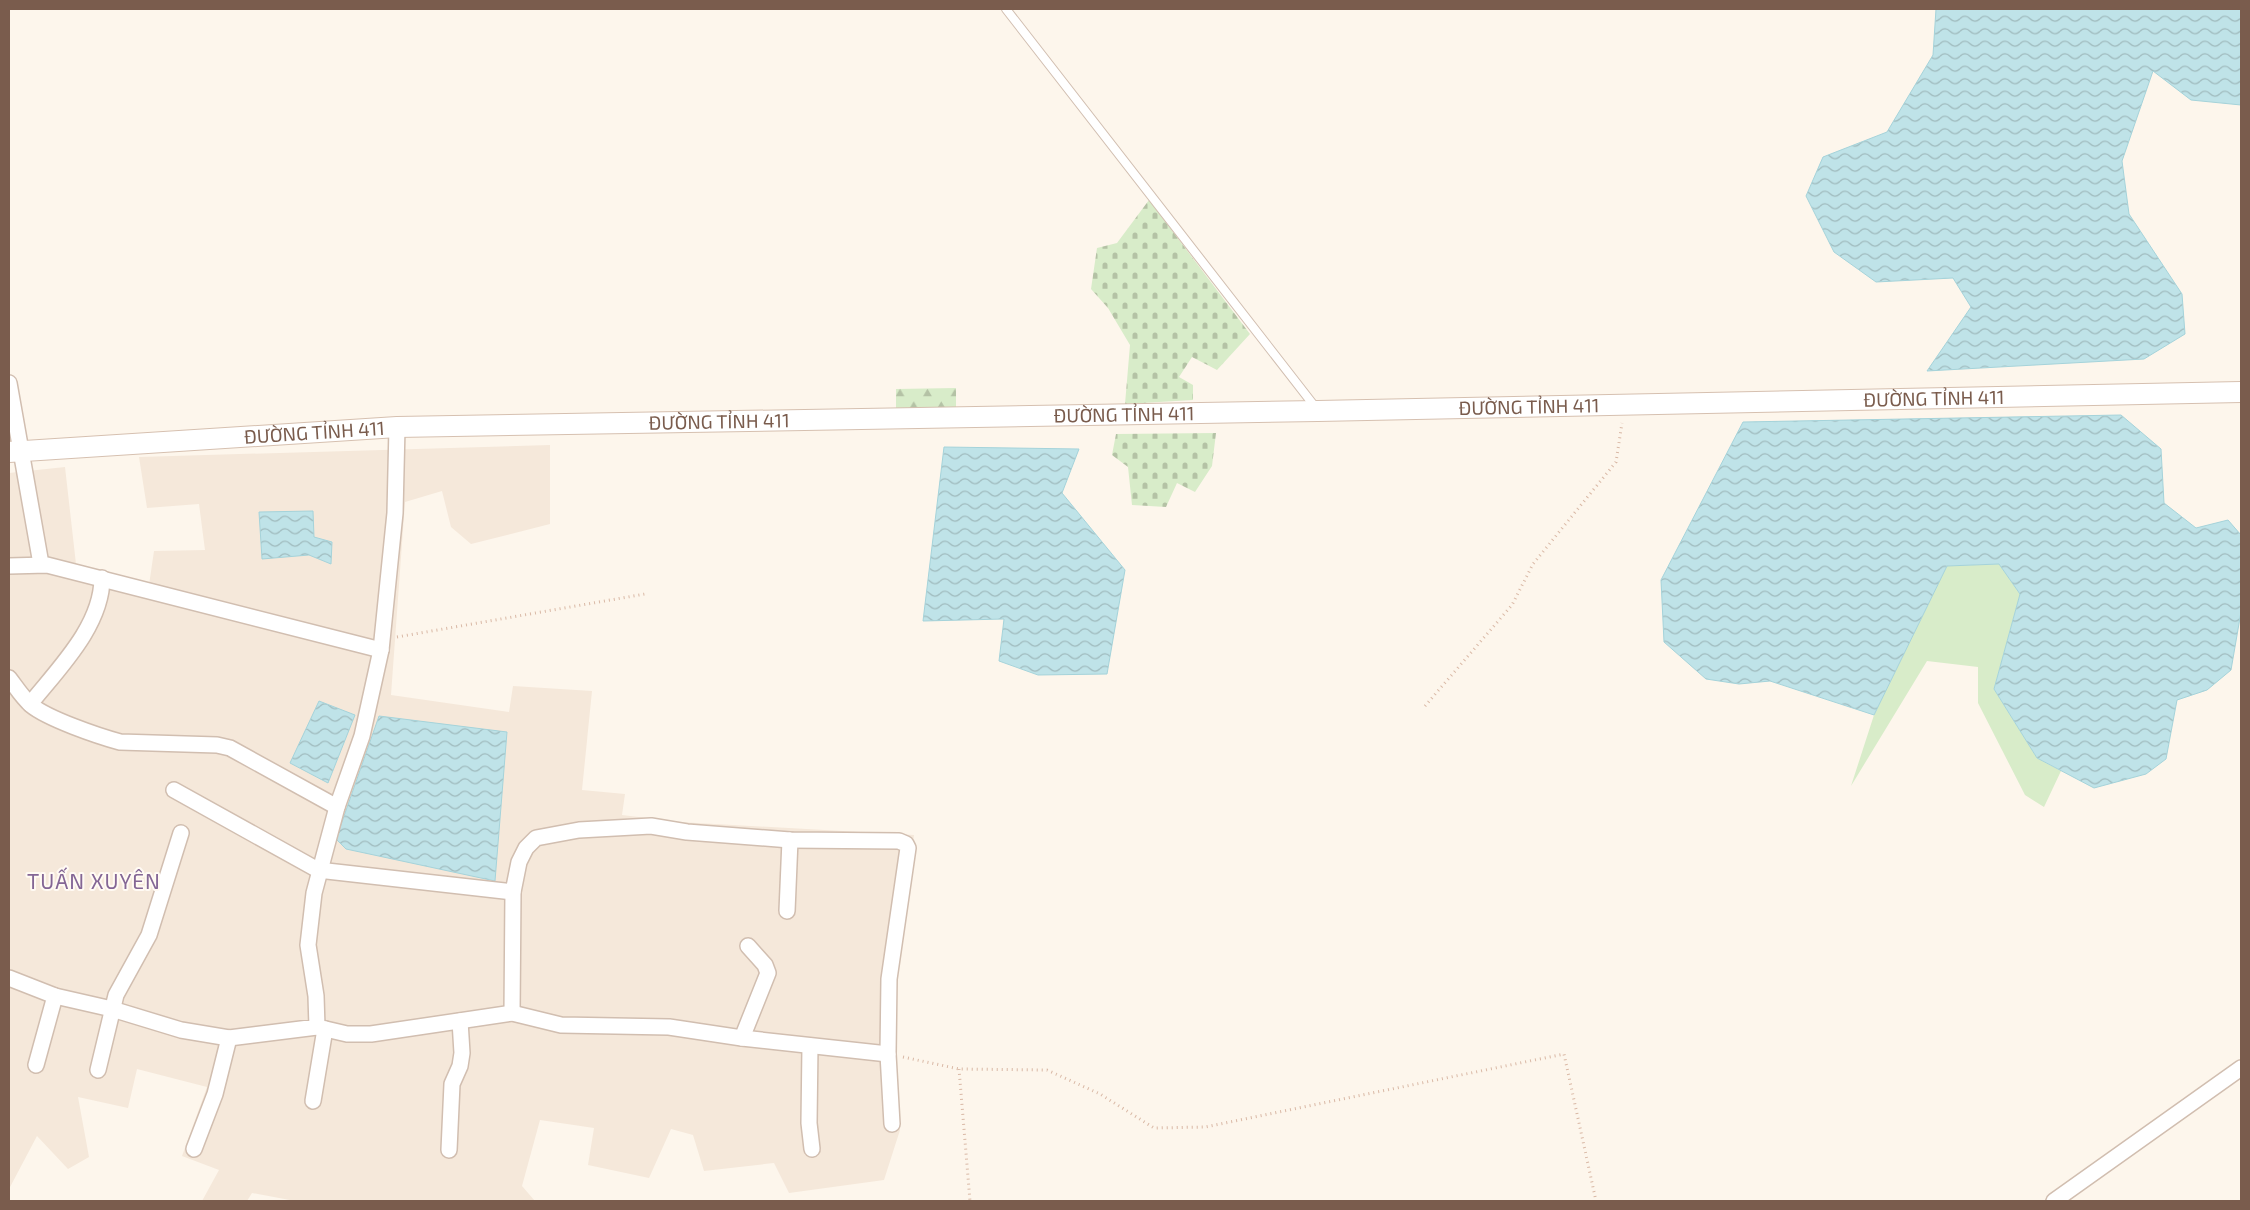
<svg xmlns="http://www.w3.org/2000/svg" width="2250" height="1210" font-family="'Exo 2',sans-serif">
  <defs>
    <pattern id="forest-firs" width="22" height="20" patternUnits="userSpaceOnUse" patternTransform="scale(1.25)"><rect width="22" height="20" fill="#d8ecc9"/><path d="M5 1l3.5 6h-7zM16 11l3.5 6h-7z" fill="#b4c2a5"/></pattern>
    <pattern id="cemetery-stones" width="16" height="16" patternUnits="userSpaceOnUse" patternTransform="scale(1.25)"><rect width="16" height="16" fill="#d8ecc9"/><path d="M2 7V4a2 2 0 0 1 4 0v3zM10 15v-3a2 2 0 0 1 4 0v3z" fill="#b4c2a5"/></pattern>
    <pattern id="water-waves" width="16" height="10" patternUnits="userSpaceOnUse" patternTransform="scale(1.25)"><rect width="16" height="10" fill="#bfe3e8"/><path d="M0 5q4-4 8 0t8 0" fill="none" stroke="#a0bbbe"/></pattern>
  </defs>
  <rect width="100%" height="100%" fill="#fdf6ec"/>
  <!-- residential -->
  <path fill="#f5e8da" d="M 550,445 L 550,524 L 471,544 L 451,527 L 442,491 L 405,502 L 391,695 L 509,712 L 513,686 L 592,691 L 582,790 L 625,794 L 622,815 L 679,822 L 914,835 L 894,1009 L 893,1050 L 900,1130 L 884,1180 L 789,1193 L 774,1163 L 704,1171 L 693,1135 L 671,1129 L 649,1178 L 588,1165 L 594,1128 L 540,1120 L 522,1186 L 535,1201 L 295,1201 L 252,1193 L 247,1201 L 202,1201 L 219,1170 L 182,1156 L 207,1087 L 137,1069 L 128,1108 L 78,1097 L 89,1157 L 68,1169 L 37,1136 L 9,1189 L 9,473 L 65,467 L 76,564 L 149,585 L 154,551 L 205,550 L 199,504 L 147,508 L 139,457 Z"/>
  <!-- green -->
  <path fill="#d8ecc9" d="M 1999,564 L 2020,594 L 1994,689 L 2037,758 L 2061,771 L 2044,807 L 2025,795 L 1978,703 L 1978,667 L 1927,661 L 1851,786 L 1874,715 L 1947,566 Z"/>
  <!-- forest -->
  <path fill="url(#forest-firs)" d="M 956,388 L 956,408 L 896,408 L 896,389 Z"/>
  <!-- cemetery -->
  <g fill="url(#cemetery-stones)">
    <path d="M 1149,200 L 1250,334 L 1217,370 L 1192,357 L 1179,377 L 1193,385 L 1193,400 L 1125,404 L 1130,345 L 1108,308 L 1091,289 L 1097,248 L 1117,243 Z"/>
    <path d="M 1216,433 L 1212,466 L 1195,492 L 1177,483 L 1166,507 L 1132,505 L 1128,467 L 1112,455 L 1116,434 Z"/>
  </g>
  <!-- water -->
  <g fill="url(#water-waves)" stroke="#a5d3da">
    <path d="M 1936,9 L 2241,9 L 2241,105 L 2191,100 L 2153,71 L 2122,161 L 2129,214 L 2182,294 L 2185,334 L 2144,359 L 1927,371 L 1971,307 L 1953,278 L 1876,282 L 1834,252 L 1806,196 L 1823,157 L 1887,132 L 1933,55 Z"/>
    <path d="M 2121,415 L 2161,449 L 2164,503 L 2196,528 L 2228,520 L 2241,535 L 2241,612 L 2231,670 L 2207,690 L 2177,700 L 2166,759 L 2146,774 L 2094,788 L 2037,758 L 1994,689 L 2020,594 L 1999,564 L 1947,566 L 1874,715 L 1770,681 L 1739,684 L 1706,679 L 1664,642 L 1661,580 L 1743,422 Z"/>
    <path d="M 944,447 L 1079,449 L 1062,493 L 1125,570 L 1107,674 L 1038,675 L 999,661 L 1004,619 L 923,621 Z"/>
    <path d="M 313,511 L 314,537 L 332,542 L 331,564 L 309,555 L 262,559 L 259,512 Z"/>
    <path d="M 319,701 L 355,715 L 328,783 L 290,763 Z"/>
    <path d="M 379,716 L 507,732 L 495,881 L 346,849 L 336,839 Z"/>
  </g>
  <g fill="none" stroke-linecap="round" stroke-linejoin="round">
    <!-- lane casing -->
    <g stroke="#d1beb0" stroke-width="10">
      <path id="lane" d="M 1006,9 L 1316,408"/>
    </g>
    <!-- street casing -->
    <g stroke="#d1beb0" stroke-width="18">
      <g id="street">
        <path d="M 9,383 L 41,564"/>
        <path d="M 9,566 L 47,565 L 381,650"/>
        <path d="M 9,678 C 16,687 22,697 31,705 C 48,719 98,736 120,742 L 217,745 L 230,748 L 337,807"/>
        <path d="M 30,704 C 58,669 102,626 102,578"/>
        <path d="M 174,790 L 318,870 L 513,892"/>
        <path d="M 787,911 L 790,840"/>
        <path d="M 9,978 L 55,996 L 112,1009 L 181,1030 L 229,1038 L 317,1027 L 316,996 L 308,945 L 314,893 L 337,807 L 362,736 L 381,650 L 395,513 L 397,427"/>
        <path d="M 512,1013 L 513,892 L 519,862 L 526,848 L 536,838 L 579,830 L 651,826 L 687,832 L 790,840 L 899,841 L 906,844 L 908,848 L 889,979 L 888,1054 L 892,1124"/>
        <path d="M 317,1027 L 347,1034 L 371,1034 L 512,1013 L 561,1025 L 669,1027 L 742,1038 L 888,1054"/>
        <path d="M 742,1038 L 768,973 L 765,965 L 748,946"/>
        <path d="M 810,1046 L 809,1123 L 812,1149"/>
        <path d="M 36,1065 L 55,996"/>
        <path d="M 98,1070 L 116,995 L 149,935 L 181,833"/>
        <path d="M 313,1101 L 325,1029"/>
        <path d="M 194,1149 L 215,1094 L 229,1038"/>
        <path d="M 449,1150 L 452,1084 L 460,1066 L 462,1053 L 460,1021"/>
        <path d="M 2054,1201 L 2241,1068"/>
      </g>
    </g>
    <!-- secondary casing -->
    <g stroke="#d6c0b0" stroke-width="22">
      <g id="secondary">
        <path id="s1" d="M 9,452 L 397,427 L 1318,411 L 2241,392"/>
      </g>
    </g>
    <!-- path -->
    <g stroke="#d9b8a5" stroke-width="3" stroke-dasharray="1 4" stroke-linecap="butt">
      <path d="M 397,637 L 645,594"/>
      <path d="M 1425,706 L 1512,605 L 1533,564 L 1616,462 L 1622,423"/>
      <path d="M 903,1057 L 959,1069 L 1047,1070 L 1100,1094 L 1154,1128 L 1205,1127 L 1564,1054 L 1596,1201"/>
      <path d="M 959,1069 L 970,1201"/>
    </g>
    <!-- lane -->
    <use href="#lane" stroke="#fff" stroke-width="8"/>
    <!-- street -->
    <use href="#street" stroke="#fff" stroke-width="15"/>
    <!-- secondary -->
    <use href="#secondary" stroke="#fff" stroke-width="20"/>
  </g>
  <g text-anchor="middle" stroke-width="4" stroke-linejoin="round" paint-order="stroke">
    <!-- street labels -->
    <g font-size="19" fill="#7a5c4d" stroke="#fffaf3">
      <text dy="7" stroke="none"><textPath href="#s1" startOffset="1926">ĐƯỜNG TỈNH 411</textPath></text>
      <text dy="7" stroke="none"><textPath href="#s1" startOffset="1521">ĐƯỜNG TỈNH 411</textPath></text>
      <text dy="7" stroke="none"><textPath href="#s1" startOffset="1116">ĐƯỜNG TỈNH 411</textPath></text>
      <text dy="7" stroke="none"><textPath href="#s1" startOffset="711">ĐƯỜNG TỈNH 411</textPath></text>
      <text dy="7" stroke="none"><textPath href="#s1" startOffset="306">ĐƯỜNG TỈNH 411</textPath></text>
    </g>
    <!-- quarter labels -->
    <g font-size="21" letter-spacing="1" fill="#846695" stroke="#fffaf3">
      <text x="94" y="889">TUẤN XUYÊN</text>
    </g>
  </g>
  <!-- border -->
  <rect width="2250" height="1210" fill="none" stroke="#7a5c4d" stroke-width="20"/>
</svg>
